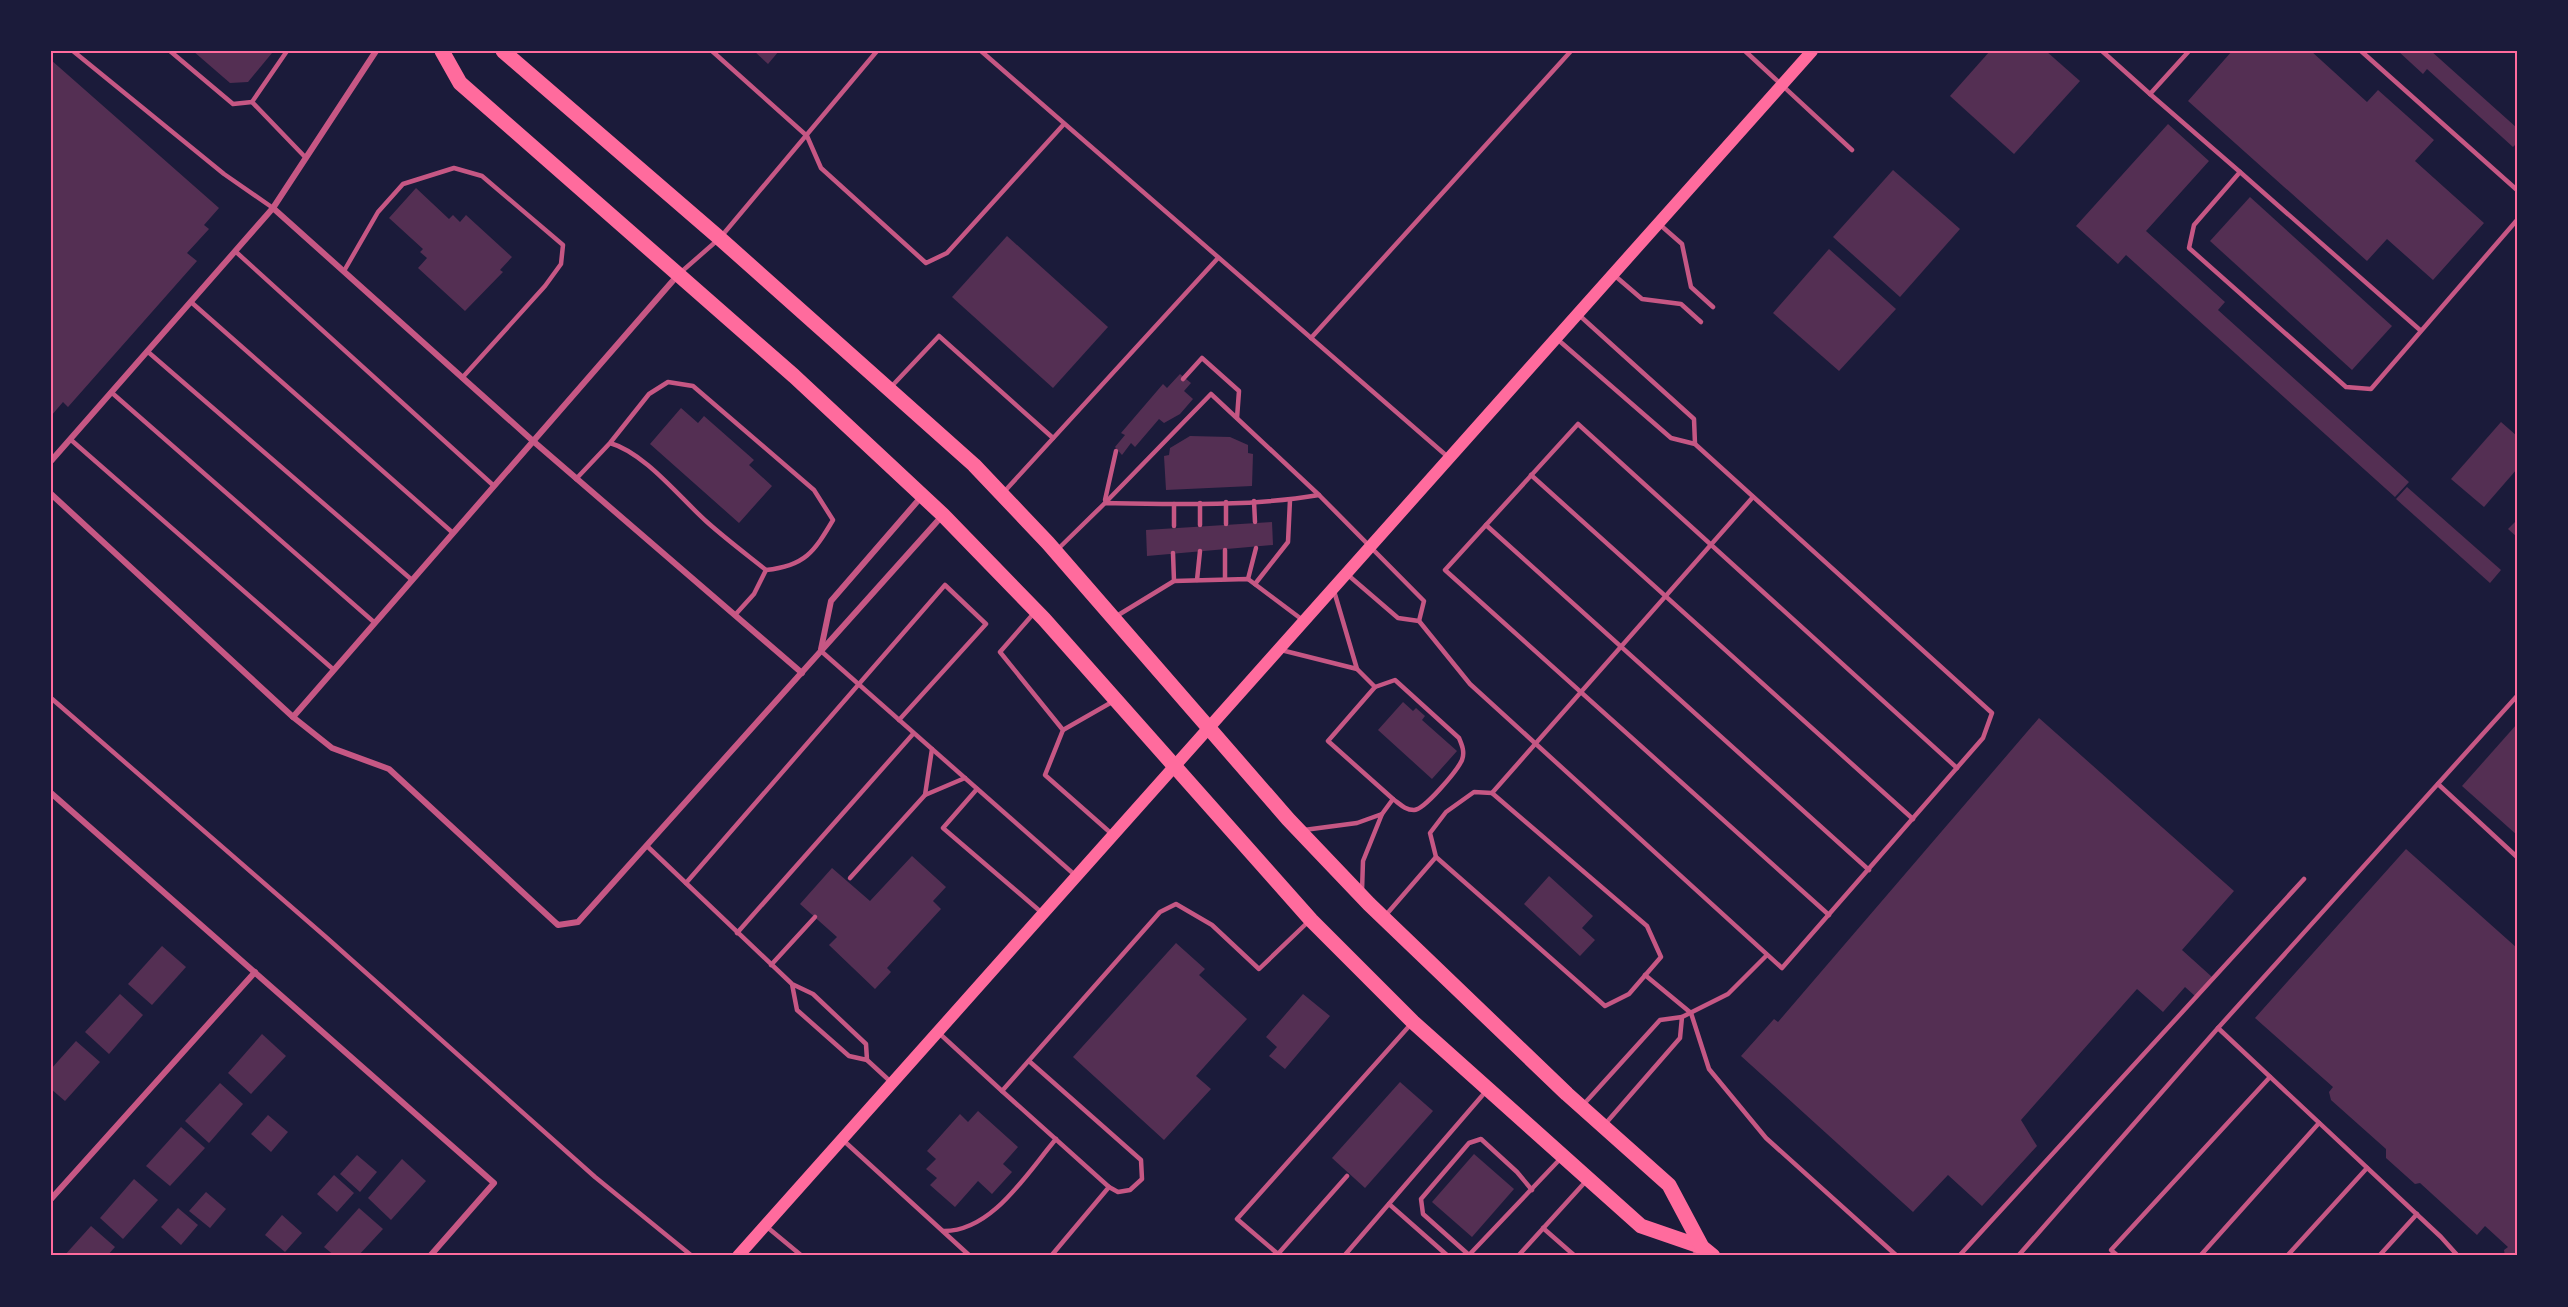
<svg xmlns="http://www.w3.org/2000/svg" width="2568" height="1307" font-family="Mulish,sans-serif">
  <rect width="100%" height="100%" fill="#1b1b3a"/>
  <!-- building -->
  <g fill="#542f53">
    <path d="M 193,51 L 270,51 L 272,53 L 248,82 L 230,83 Z"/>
    <path d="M 754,51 L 779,51 L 768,64 Z"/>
    <path d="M 1990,51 L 2046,51 L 2080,81 L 2014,154 L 1950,96 Z"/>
    <path d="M 2232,51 L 2311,51 L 2367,102 L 2378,90 L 2434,140 L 2415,161 L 2484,223 L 2433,280 L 2387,239 L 2367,261 L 2188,101 Z"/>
    <path d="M 2398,51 L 2431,51 L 2517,128 L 2517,143 L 2513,147 L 2427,69 L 2423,74 Z"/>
    <path d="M 51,60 L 219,208 L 204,225 L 209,229 L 187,253 L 197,261 L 68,407 L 63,402 L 51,416 Z"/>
    <path d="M 2168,124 L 2209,161 L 2146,231 L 2225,302 L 2218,310 L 2409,482 L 2395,497 L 2126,255 L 2118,264 L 2076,226 Z"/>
    <path d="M 1893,170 L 1960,229 L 1900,297 L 1833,237 Z"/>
    <path d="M 416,188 L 449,219 L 453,215 L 460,222 L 466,215 L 512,257 L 500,270 L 503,272 L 465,311 L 418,268 L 427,258 L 420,252 L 423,249 L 389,218 Z"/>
    <path d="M 2250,197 L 2392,326 L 2352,370 L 2210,241 Z"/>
    <path d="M 1007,236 L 1108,327 L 1053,388 L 952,297 Z"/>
    <path d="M 1829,249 L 1896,309 L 1839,371 L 1773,313 Z"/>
    <path d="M 1180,374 L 1191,383 L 1184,391 L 1193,399 L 1180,414 L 1164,423 L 1159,419 L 1135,447 L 1131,443 L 1122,455 L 1115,447 L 1125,435 L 1121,433 L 1163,384 L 1167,388 Z"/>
    <path d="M 681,408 L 698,423 L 704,416 L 754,460 L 749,465 L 772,486 L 739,523 L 650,444 Z"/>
    <path d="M 2501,422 L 2517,436 L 2517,469 L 2484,507 L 2451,479 Z"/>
    <path d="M 1190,436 L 1230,437 L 1248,445 L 1248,453 L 1253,454 L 1252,486 L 1166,490 L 1164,456 L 1169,455 L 1170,448 Z"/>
    <path d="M 2407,487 L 2501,570 L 2490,583 L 2396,499 Z"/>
    <path d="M 2517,520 L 2517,537 L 2508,529 Z"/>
    <path d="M 1272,522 L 1273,545 L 1147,556 L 1146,530 Z"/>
    <path d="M 1403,702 L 1413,711 L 1416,708 L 1425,716 L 1422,720 L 1457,751 L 1432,779 L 1378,730 Z"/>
    <path d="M 2039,718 L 2234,891 L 2182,950 L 2212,977 L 2195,996 L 2185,987 L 2163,1012 L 2137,989 L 2021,1120 L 2037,1146 L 1982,1206 L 1948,1175 L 1913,1212 L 1741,1056 L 1774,1019 L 1778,1022 Z"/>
    <path d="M 2517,724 L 2517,835 L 2462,786 Z"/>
    <path d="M 2406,849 L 2517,948 L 2517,1256 L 2505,1256 L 2504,1250 L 2508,1247 L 2485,1226 L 2477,1235 L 2420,1183 L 2415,1184 L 2386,1158 L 2386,1149 L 2331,1100 L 2329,1092 L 2333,1087 L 2255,1018 Z"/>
    <path d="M 912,856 L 946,887 L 933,901 L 941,909 L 887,968 L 891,972 L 875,989 L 829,945 L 837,937 L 800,904 L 832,868 L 870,901 Z"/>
    <path d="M 1549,876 L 1593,916 L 1582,928 L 1595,940 L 1580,956 L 1524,904 Z"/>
    <path d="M 1176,943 L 1205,969 L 1199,975 L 1247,1019 L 1196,1076 L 1211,1089 L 1164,1140 L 1073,1057 Z"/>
    <path d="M 162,946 L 186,967 L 152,1005 L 128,984 Z"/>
    <path d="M 120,994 L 143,1015 L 109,1054 L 85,1032 Z"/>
    <path d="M 1303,994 L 1330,1016 L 1285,1069 L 1269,1056 L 1277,1047 L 1266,1037 Z"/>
    <path d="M 262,1034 L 286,1056 L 251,1094 L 228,1073 Z"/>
    <path d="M 76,1041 L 100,1062 L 65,1101 L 51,1089 L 51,1069 Z"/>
    <path d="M 1400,1082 L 1433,1111 L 1365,1188 L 1332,1158 Z"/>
    <path d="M 220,1083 L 243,1104 L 209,1143 L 185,1121 Z"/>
    <path d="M 978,1111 L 1018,1147 L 1003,1164 L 1012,1172 L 992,1194 L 978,1181 L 955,1207 L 930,1185 L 937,1178 L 926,1169 L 936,1159 L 927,1151 L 960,1114 L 968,1122 Z"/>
    <path d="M 268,1115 L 288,1132 L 271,1152 L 251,1134 Z"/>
    <path d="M 181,1127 L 205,1148 L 170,1186 L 146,1166 Z"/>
    <path d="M 1474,1154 L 1514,1189 L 1472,1237 L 1432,1202 Z"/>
    <path d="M 357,1155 L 377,1172 L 360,1192 L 340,1174 Z"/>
    <path d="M 402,1159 L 426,1181 L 391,1220 L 368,1198 Z"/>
    <path d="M 334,1175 L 354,1193 L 337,1212 L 317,1194 Z"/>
    <path d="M 134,1179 L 158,1200 L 123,1239 L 100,1218 Z"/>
    <path d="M 206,1192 L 226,1209 L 210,1228 L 189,1211 Z"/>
    <path d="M 178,1208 L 198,1225 L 181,1245 L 161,1227 Z"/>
    <path d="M 359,1208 L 383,1229 L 358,1256 L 335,1256 L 324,1247 Z"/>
    <path d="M 282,1215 L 302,1233 L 285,1252 L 265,1235 Z"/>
    <path d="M 91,1226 L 115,1247 L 107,1256 L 64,1256 Z"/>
  </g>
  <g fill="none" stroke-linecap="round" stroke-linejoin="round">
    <!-- service -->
    <g stroke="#c65784" stroke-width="4.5">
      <path d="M 73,51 L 224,174 L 273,208"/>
      <path d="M 170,51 L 233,104 L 252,102"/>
      <path d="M 287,51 L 252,102 L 306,158"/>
      <path d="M 712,51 L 807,136 L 821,168 L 926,263 L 947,253 L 1064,124"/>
      <path d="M 981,51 L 1448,457"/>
      <path d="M 1745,51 L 1852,150"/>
      <path d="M 2102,51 L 2150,94 L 2189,51"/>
      <path d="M 2361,51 L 2517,190"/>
      <path d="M 2150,94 L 2240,172"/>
      <path d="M 1658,223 L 1682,244 L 1691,287 L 1713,307"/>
      <path d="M 235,251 L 494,486"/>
      <path d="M 344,271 L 378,212 L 403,184 L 454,168 L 482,176 L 563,245 L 561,264 L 545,286 L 462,378"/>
      <path d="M 680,273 L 720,238 L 877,51"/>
      <path d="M 1614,275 L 1642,299 L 1681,304 L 1701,322"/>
      <path d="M 191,302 L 453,533"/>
      <path d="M 1579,315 L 1694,419 L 1695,444"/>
      <path d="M 2420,330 L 2240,172 L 2194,225 L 2189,248 L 2346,387 L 2371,389 L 2517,220"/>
      <path d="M 1311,338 L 1571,51"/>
      <path d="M 147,351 L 412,580"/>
      <path d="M 1183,379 L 1202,358 L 1239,391 L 1237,418"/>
      <path d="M 891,387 L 939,336 L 1053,438"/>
      <path d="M 111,392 L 375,623"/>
      <path d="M 70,439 L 334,670"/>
      <path d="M 1531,475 L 1913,819"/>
      <path d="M 576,479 L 610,443 L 649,394 L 668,382 L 693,386 L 814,490 L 833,520 C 814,552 805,566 766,570 C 746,554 726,539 707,522 C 680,498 645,453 610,443"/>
      <path d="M 1003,493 L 1218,258"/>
      <path d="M 1105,500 L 1116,451"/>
      <path d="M 1254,501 L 1255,522"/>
      <path d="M 1105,503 L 1211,394 L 1319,495"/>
      <path d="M 1226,524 L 1226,502"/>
      <path d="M 1200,525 L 1200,503"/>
      <path d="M 1486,525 L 1869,870"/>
      <path d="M 1174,526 L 1174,504"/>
      <path d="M 1058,549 L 1105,503 C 1176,504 1249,507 1319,495 L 1424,601 L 1419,621 L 1398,618 L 1348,575"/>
      <path d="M 1173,553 L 1174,581"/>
      <path d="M 1225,579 L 1225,550"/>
      <path d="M 1248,579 L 1256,548"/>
      <path d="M 1197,580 L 1200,551"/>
      <path d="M 1255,584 L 1288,542 L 1290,500"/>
      <path d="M 1034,613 L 1000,652 L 1063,730 L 1045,775 L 1113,835"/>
      <path d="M 735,615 L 754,594 L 766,570"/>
      <path d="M 1115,617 L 1174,581 L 1248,579 L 1304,621"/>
      <path d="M 1419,621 L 1470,684 L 1782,968 L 1983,738 L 1992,713 L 1695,444 L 1671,438 L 1556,338"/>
      <path d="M 1281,650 L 1357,669 L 1334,591"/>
      <path d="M 821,651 L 1076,876"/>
      <path d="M 1357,669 L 1375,687 L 1328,741 L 1393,799"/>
      <path d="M 1375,687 L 1395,680 L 1459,738 C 1462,745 1465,752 1462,760 C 1457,771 1424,810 1414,810 C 1405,810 1400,804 1393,799 L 1382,814"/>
      <path d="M 51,698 L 327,938 L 595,1177 L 692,1256"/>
      <path d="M 1063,730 L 1112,702"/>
      <path d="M 2438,784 L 2517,857"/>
      <path d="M 977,789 L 943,828 L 1041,912"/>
      <path d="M 1474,792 L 1492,793 L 1647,926 L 1661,957 L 1629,994 L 1605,1006 L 1436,857 L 1430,833 L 1446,812 Z"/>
      <path d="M 1492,793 L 1753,497"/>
      <path d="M 925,795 L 932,749"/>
      <path d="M 1304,830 L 1357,823 L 1382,814 L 1363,861 L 1362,891"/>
      <path d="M 647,846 L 792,984 L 813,994 L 866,1044 L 867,1060 L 849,1056 L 797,1010 L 792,984"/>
      <path d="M 850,878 L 925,795 L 965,778"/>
      <path d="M 686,883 L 945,585 L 986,624 L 899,720"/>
      <path d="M 1829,915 L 1445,570 L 1578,424 L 1957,768"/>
      <path d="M 1385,916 L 1436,857"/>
      <path d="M 737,933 L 913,734"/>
      <path d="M 771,965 L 815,917"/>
      <path d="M 1645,975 L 1691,1013 L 1709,1069 L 1766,1138 L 1897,1256"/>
      <path d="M 1682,1017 L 1728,994 L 1767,955"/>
      <path d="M 940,1034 L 1002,1091 L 1160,912 L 1176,904 L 1212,925 L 1259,969 L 1309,921"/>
      <path d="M 867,1060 L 892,1083"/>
      <path d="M 1002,1091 L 1109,1187 L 1118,1192 L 1130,1190 L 1142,1179 L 1141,1160 L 1029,1061"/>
      <path d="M 1583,1105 L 1660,1020 L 1682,1017 L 1680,1038 L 1606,1123"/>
      <path d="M 844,1141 L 970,1256"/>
      <path d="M 1347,1176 L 1278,1254 L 1237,1219 L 1411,1024"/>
      <path d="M 1389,1204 L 1448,1256"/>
      <path d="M 767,1227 L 802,1256"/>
      <path d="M 1543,1228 L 1575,1256"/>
      <path d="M 943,1231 C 992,1232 1027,1173 1056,1139"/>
      <path d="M 1469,1255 L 1423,1214 L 1421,1199 L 1469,1143 L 1481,1139 L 1517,1172 L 1532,1190"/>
      <path d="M 1051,1256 L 1109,1187"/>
      <path d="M 1344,1256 L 1487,1090"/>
      <path d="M 1463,1256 L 1469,1255 L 1562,1157"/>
      <path d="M 1518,1256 L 1587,1180"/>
      <path d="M 1959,1256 L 2304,879"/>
      <path d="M 2018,1256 L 2218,1028"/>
      <path d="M 2118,1256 L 2111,1250 L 2270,1077"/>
      <path d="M 2200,1256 L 2319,1123"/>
      <path d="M 2287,1256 L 2367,1168"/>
      <path d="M 2379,1256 L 2417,1214"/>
      <path d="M 2458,1256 L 2441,1237 L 2218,1028 L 2517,696"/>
    </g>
    <!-- minor -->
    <g stroke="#c65784" stroke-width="6">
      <path d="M 273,208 L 533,441 L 802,673"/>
      <path d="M 51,461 L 273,208 L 376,51"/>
      <path d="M 51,494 L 293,717 L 332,748 L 389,769 L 558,925 L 578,922 L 942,516"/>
      <path d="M 821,649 L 831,601 L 922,496"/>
      <path d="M 293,717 L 677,276"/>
      <path d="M 51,793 L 494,1183 L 430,1256"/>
      <path d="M 51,1199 L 255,972"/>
      <path d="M 1694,1256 L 1702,1247"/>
    </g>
    <!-- secondary -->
    <path stroke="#ff6b9d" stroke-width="12" d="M 738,1256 L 1812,51"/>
    <!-- primary -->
    <g stroke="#ff6b9d" stroke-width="15">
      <path d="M 442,51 L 460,83 L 794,376 L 943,515 L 1044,619 L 1311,920 L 1413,1022 L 1641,1226 L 1702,1247"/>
      <path d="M 503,51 L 716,235 L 974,465 L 1048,543 L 1288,819 L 1369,904 L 1567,1094 L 1669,1185 L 1702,1247 L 1713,1256"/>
    </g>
  </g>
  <!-- border -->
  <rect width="2568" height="1307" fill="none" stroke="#1b1b3a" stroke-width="105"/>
  <rect x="52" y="52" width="2464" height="1202" fill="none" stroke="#ff6b9d" stroke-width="2"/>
</svg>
